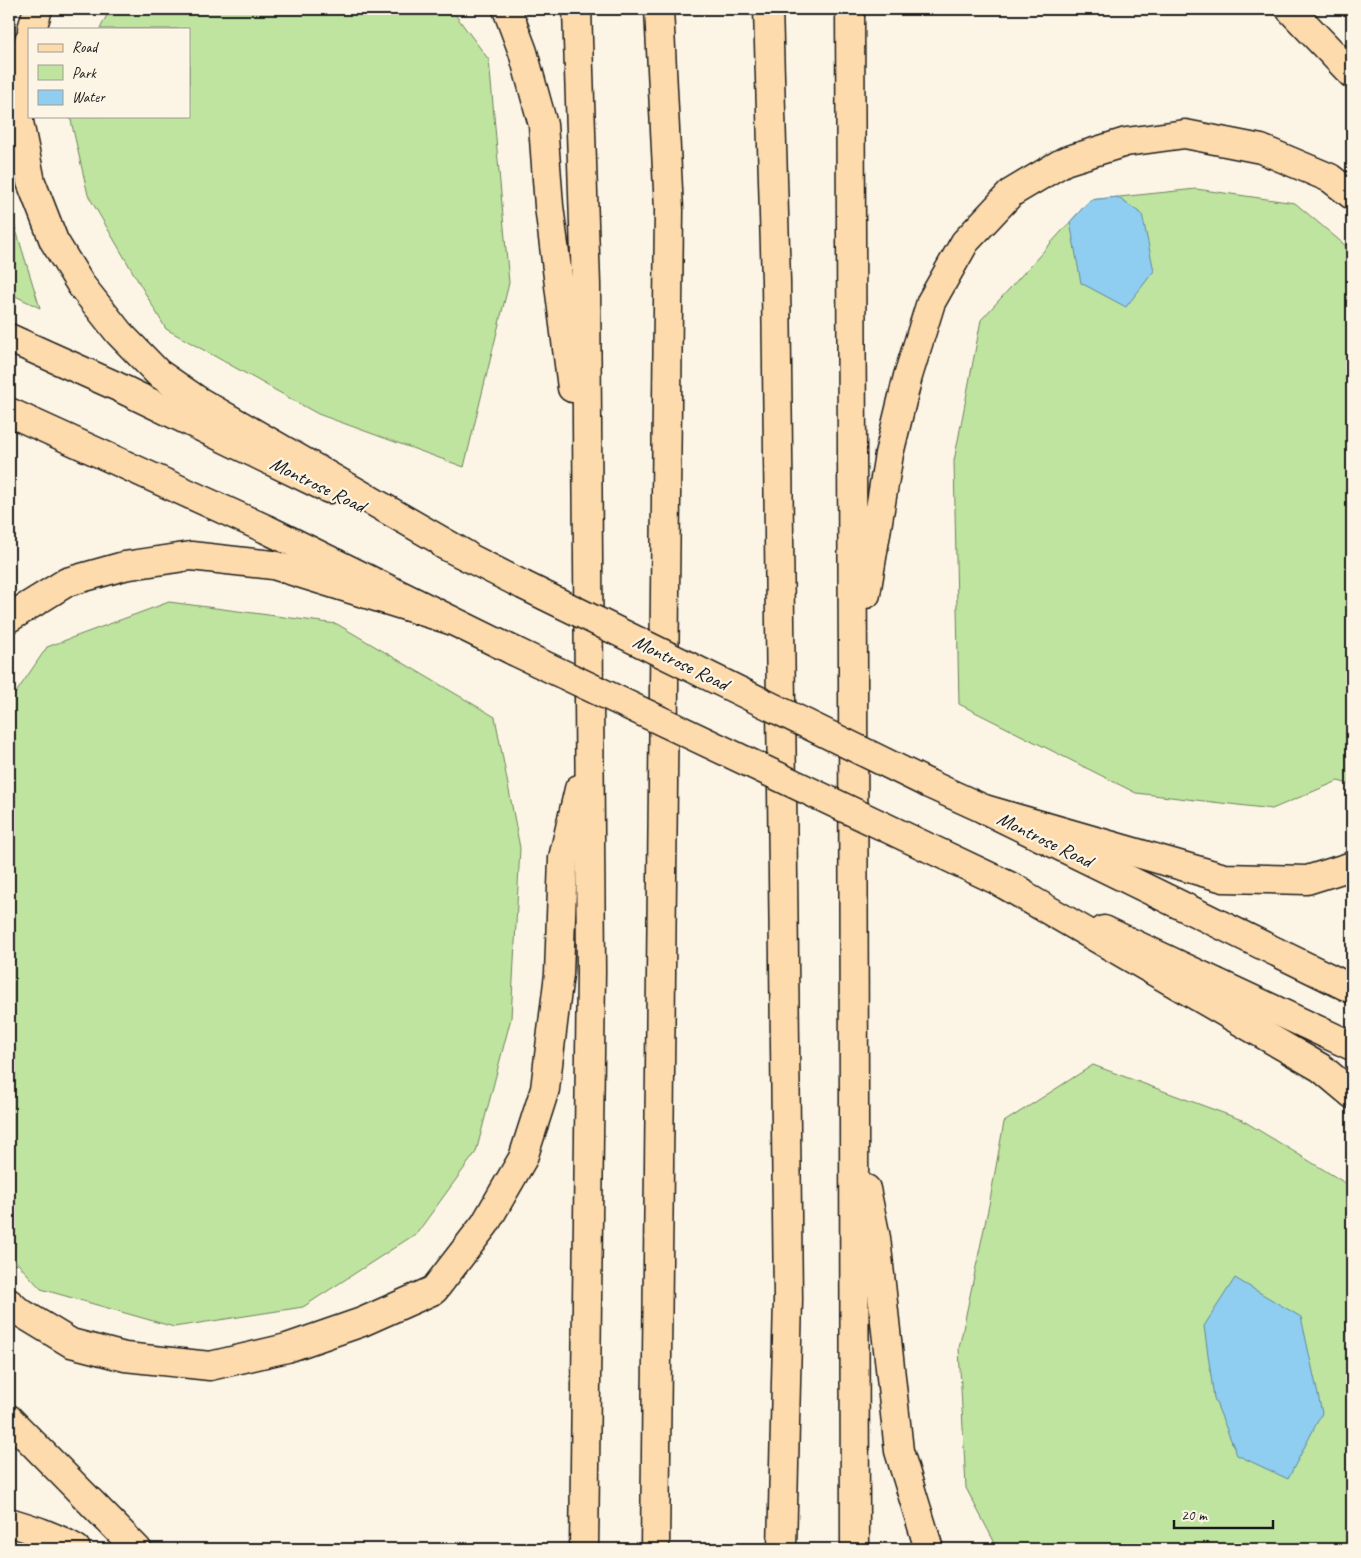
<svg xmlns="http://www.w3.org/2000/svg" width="1361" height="1558" font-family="Caveat,sans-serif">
  <rect width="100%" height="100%" fill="#fcf5e5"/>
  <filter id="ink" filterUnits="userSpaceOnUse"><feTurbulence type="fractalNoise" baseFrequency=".02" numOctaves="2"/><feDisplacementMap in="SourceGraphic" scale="10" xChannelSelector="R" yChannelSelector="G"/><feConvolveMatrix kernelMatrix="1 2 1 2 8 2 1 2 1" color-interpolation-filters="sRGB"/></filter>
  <g filter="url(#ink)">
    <!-- green -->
    <g fill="#bfe49f" stroke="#6e805e">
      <path d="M 110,9 L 451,9 L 489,60 L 509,283 L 464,467 L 318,414 L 166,329 L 88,195 L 70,116 L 189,116 L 189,29 L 100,29 Z"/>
      <path d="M 1196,189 L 1295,203 L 1352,251 L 1352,785 L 1338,781 L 1272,809 L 1136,793 L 959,704 L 954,461 L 981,320 L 1090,200 Z"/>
      <path d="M 9,207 L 40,308 L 9,293 Z"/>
      <path d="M 169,602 L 337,624 L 495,717 L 520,848 L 511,1018 L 476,1152 L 417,1233 L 303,1307 L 174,1327 L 41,1289 L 9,1254 L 9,703 L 47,647 Z"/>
      <path d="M 1093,1065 L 1242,1120 L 1352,1187 L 1352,1549 L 998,1549 L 966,1488 L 959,1348 L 990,1200 L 1004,1122 Z"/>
    </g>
    <!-- water -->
    <g fill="#8fcef0" stroke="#61879b">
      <path d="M 1117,197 L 1142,214 L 1154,271 L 1126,307 L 1081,283 L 1070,222 L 1090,200 Z"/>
      <path d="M 1235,1278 L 1301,1317 L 1322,1413 L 1288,1479 L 1237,1455 L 1214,1398 L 1204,1326 Z"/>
    </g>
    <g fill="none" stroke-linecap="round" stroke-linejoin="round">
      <!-- primary casing -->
      <g stroke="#1c1c1c" stroke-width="31">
        <g id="primary">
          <path d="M 9,338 L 116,386 L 329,489"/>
          <path d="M 9,412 L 266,529 L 514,651"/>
          <path d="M 444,545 L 523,585"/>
          <path d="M 929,784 L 984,809 L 1352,989"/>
          <path d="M 929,848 L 1022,892"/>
          <path d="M 1104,930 L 1352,1046"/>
        </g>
      </g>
      <!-- motorway casing -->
      <g stroke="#1c1c1c" stroke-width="31">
        <g id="motorway">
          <path d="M 507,9 L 523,52 L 543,125 L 549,206 L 572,388"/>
          <path d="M 577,9 L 586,285 L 591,971 L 584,1549"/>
          <path d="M 768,9 L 776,282 L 788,1299 L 782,1549"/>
          <path d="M 850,9 L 853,672 L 855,1549"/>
          <path d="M 1290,9 L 1352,74"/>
          <path d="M 32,29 L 38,9"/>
          <path d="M 29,40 L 20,74 L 19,122 L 31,182 L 54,241 L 81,285 L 119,333 L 158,373 L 200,402 L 466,555"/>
          <path d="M 866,594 L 889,454 L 908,376 L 931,302 L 965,242 L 1011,193 L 1065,161 L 1126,142 L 1185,134 L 1261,149 L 1330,178 L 1352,195"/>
          <path d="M 9,618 L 67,582 L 124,566 L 191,556 L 273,565 L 450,620"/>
          <path d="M 984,809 L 1224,878 L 1307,880 L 1352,866"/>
          <path d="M 1000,882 L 1321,1068 L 1352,1094"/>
          <path d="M 866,1189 L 876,1238 L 899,1451 L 929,1549"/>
          <path d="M 9,1303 L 18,1311 L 71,1343 L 125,1357 L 210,1366 L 287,1348 L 362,1322 L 434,1290 L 485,1224 L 523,1158 L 545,1089 L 559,974 L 563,858 L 579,789"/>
          <path d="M 9,1419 L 137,1549"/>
          <path d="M 9,1522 C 32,1529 55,1536 76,1549"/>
          <path d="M 655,1549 L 669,210 L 659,9"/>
        </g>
      </g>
      <!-- primary -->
      <use href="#primary" stroke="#fedbac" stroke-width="28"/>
      <!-- motorway -->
      <use href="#motorway" stroke="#fedbac" stroke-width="28"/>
      <!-- primary-bridge casing -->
      <g stroke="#1c1c1c" stroke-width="31" stroke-linecap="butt">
        <g id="primary-bridge">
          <path d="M 523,585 L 929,784"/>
          <path d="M 514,651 L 929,848"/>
        </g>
      </g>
      <!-- primary-bridge -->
      <use href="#primary-bridge" stroke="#fedbac" stroke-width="28"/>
    </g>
  </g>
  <g text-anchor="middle" stroke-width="4.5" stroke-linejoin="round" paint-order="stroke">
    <!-- street labels -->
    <g font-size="20" fill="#1c1c1c" stroke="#fcf5e5">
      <text transform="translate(318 484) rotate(26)" y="7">Montrose Road</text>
      <text transform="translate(681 662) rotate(26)" y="7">Montrose Road</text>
      <text transform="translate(1045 839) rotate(26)" y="7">Montrose Road</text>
    </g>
  </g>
  <!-- margin -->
  <rect width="1361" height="1558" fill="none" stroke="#fcf5e5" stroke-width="30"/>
  <rect x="15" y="15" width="1331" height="1528" fill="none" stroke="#1c1c1c" stroke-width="2" filter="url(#ink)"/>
  <!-- legend -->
  <rect x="28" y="28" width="162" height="90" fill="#fcf5e5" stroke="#a29e95"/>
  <rect x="38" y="44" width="25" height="8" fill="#fedbac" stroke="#a29e95"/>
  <text x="72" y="52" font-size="15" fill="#1c1c1c">Road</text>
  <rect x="38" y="65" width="25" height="15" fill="#bfe49f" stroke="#a29e95"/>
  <text x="72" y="78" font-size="15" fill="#1c1c1c">Park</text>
  <rect x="38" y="90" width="25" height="15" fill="#8fcef0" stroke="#a29e95"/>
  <text x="72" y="102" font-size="15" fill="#1c1c1c">Water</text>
  <!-- scale -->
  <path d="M1174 1520v8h99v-8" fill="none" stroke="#1c1c1c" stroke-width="2.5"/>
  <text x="1181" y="1520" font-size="15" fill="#1c1c1c" stroke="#fcf5e5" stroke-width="4" paint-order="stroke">20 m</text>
</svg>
